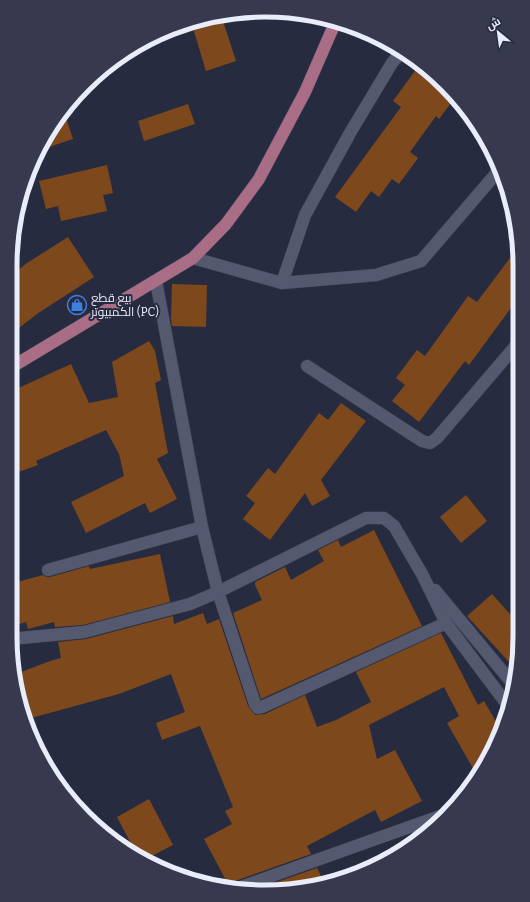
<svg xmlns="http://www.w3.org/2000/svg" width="530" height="902" font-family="Bitter,Cairo,serif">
  <rect width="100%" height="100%" fill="#272b3f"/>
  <!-- building -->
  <g fill="#7d481c">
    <path d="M 215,15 L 221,15 L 236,61 L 206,71 L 192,25 Z"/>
    <path d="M 420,64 L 456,96 L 439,119 L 436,116 L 410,152 L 418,158 L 399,184 L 392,179 L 379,197 L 371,191 L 356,212 L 335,197 L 401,107 L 393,101 Z"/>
    <path d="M 188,104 L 195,124 L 144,141 L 138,121 Z"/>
    <path d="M 64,112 L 73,139 L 40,150 L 53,123 Z"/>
    <path d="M 107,165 L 113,193 L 103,195 L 107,211 L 61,221 L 58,206 L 46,209 L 39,181 Z"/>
    <path d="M 68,237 L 94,277 L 37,314 L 10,335 L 11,276 L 27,263 Z"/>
    <path d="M 519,246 L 519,297 L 469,365 L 465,361 L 419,422 L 392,401 L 405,385 L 396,378 L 417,350 L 425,356 L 468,296 L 477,302 Z"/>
    <path d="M 172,284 L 207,285 L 206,327 L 172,326 L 171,318 Z"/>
    <path d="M 149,341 L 155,351 L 161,380 L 155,383 L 168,453 L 157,459 L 177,499 L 150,513 L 145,503 L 86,533 L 71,502 L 124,476 L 119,454 L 106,430 L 36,461 L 38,465 L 10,475 L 10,404 L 19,401 L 14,390 L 71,364 L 89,403 L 118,397 L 112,362 Z"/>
    <path d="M 341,403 L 366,421 L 321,480 L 330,496 L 312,506 L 305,493 L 270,540 L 243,519 L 255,503 L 246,496 L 268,468 L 275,474 L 319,413 L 328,420 Z"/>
    <path d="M 466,495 L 487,521 L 461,543 L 440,517 Z"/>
    <path d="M 374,530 L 422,626 L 261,699 L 233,613 L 262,600 L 255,585 L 255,582 L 285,567 L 291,580 L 324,561 L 318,550 L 338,540 L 341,547 Z"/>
    <path d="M 160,554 L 170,602 L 83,625 L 55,627 L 54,622 L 28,629 L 26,622 L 10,627 L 10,584 L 43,575 L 46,577 L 50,577 L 89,566 L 90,569 Z"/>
    <path d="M 492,594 L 519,624 L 519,652 L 509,662 L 467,616 Z"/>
    <path d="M 203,613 L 207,624 L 219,619 L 248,706 L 255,715 L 265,714 L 305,695 L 317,727 L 336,720 L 371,702 L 356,672 L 441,633 L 478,705 L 484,701 L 501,730 L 484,764 L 474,770 L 447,723 L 459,716 L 444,687 L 369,725 L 377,759 L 395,750 L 422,801 L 381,822 L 375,810 L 307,846 L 311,854 L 235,881 L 231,886 L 229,886 L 204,839 L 232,824 L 225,811 L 233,807 L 200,726 L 162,740 L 156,723 L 185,712 L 171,674 L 119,694 L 24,720 L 16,674 L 50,661 L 61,658 L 58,642 L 86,639 L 173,616 L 174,624 Z"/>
    <path d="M 149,799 L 173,845 L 146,859 L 136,853 L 117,817 Z"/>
    <path d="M 317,868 L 324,882 L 265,892 L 254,890 Z"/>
  </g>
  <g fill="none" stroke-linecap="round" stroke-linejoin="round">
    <!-- minor casing -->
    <g stroke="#444758" stroke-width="13">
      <g id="minor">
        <path d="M 193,258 L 282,283 L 376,275 L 421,261 L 500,169"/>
        <path d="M 156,281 L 202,527 L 218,592 L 255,704 L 258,708 L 262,707 L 446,623"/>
        <path d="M 282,283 L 305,215 L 350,133 L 392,63 L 402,51"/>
        <path d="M 307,366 L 422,441 L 430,443 L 437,438 L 519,342"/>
        <path d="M 48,570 L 202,527"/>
        <path d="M 435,590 L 513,684"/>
        <path d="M 10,639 L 84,632 L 190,604 L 218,592 L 366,518 L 384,518 L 394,526 L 422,574 L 446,623 L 509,707"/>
        <path d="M 238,888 L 443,815"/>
      </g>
    </g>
    <!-- primary casing -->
    <g stroke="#444758" stroke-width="13">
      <path id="primary" d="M 10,368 L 193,258 L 226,224 L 259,179 L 305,92 L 335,23"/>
    </g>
    <!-- minor -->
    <use href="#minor" stroke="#54596f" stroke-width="12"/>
    <!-- primary -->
    <use href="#primary" stroke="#a96e85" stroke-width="12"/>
  </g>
  <!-- icons -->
  <defs>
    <g id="shop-ring" transform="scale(1)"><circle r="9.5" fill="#272b3f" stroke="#3f7fe0" stroke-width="1.5"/><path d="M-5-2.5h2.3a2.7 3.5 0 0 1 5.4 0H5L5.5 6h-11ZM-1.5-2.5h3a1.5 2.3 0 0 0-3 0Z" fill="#3f7fe0"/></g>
  </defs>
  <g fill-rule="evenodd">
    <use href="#shop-ring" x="77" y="305"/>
  </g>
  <g text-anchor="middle" stroke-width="4" stroke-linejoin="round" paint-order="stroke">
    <!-- poi labels -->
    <g font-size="12" fill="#e9ecfa" stroke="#272b3f" text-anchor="start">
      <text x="91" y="302">بيع قطع<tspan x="91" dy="14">الكمبيوتر (PC)</tspan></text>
    </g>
  </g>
  <!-- crop -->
  <path d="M0 0H530V902H0ZM265 17H265A248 248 0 0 1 513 265V637A248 248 0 0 1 265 885H265A248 248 0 0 1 17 637V265A248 248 0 0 1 265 17Z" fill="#373a4e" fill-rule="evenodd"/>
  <path fill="none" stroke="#e9ecfa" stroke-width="5" d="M265 17H265A248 248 0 0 1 513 265V637A248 248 0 0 1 265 885H265A248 248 0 0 1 17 637V265A248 248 0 0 1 265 17Z"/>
  <!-- north arrow -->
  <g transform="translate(498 32) rotate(331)" stroke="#272b3f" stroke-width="3" paint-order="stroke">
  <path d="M0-3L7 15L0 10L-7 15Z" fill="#e9ecfa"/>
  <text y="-6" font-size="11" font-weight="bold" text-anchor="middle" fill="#e9ecfa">ش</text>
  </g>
</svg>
